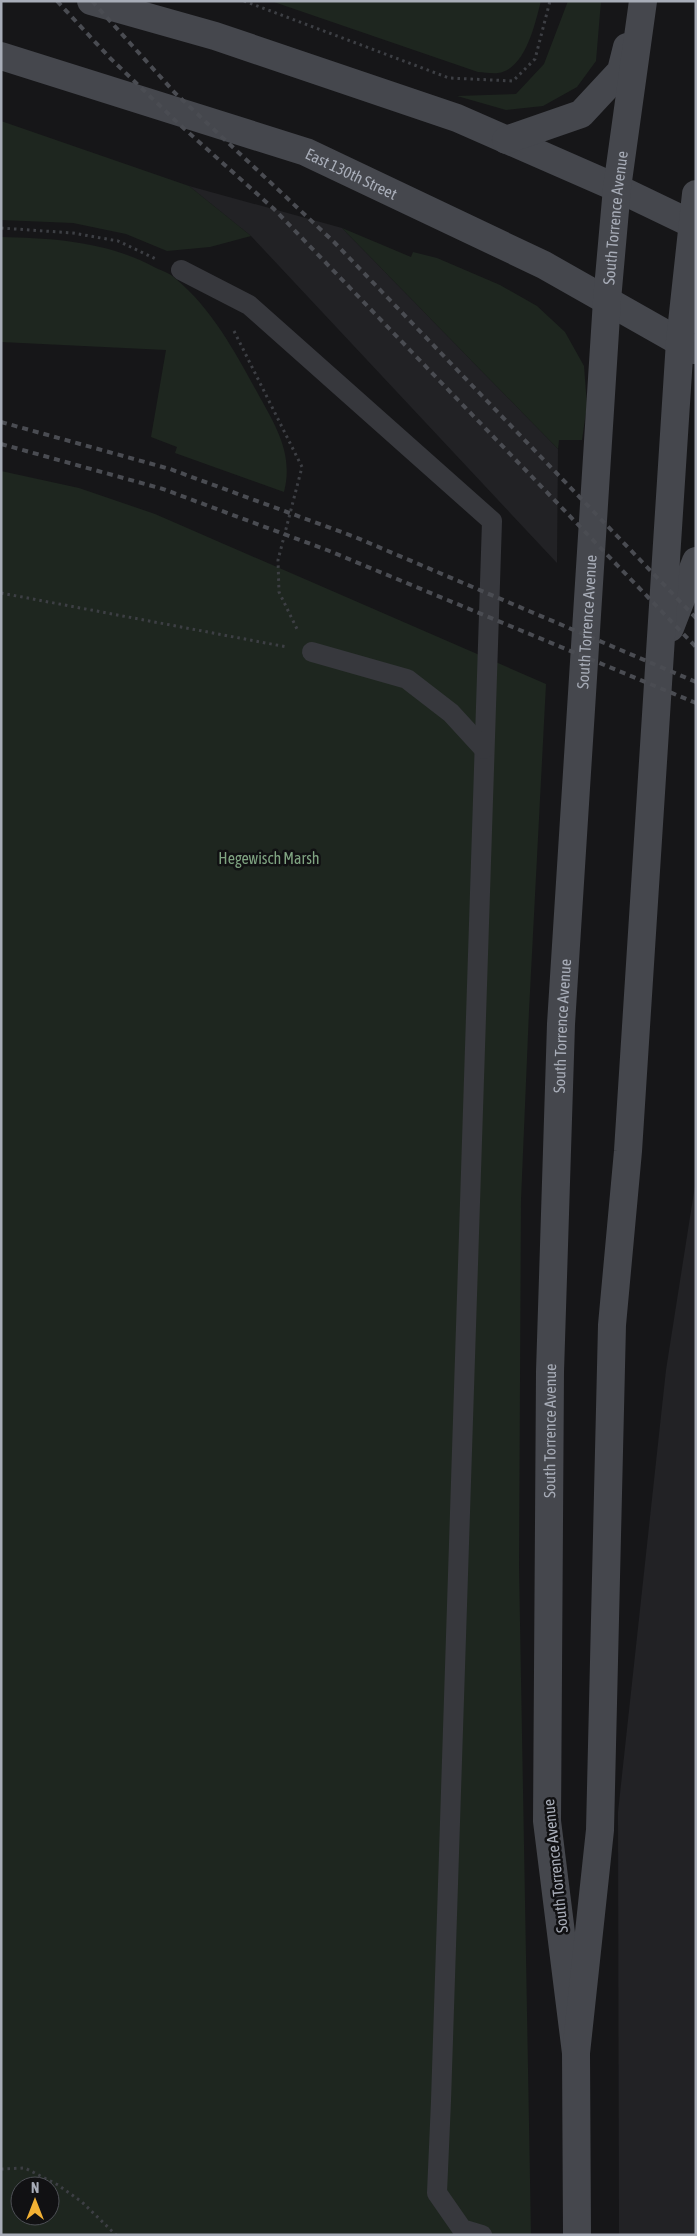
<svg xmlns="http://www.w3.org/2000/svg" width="697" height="2236" font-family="'Asap Condensed',sans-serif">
  <rect width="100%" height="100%" fill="#161618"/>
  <!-- built -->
  <g fill="#222225">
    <path d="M 189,186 L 342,228 L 558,449 L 557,563 L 251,236 Z"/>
    <path d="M 696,1179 L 696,2235 L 619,2235 L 618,1812 L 666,1370 Z"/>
  </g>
  <!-- green -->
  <g fill="#1e261f" fill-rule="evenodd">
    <path d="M 271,1 L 541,1 C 535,23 526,69 498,73 C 492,74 484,72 478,72 Z"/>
    <path d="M 568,1 L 601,1 L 596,61 L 577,87 L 543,106 L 506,110 L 457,96 L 516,94 L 544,64 Z"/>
    <path d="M 1,121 L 189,186 L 251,236 L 210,247 L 167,251 L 126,234 L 73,223 L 1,220 Z"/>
    <path d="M 342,228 L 411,257 L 413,252 L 437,258 L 500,285 L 537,306 L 565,332 L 584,366 L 587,405 L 582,440 L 559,440 L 558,449 Z"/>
    <path d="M 1,237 C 54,238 109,242 156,268 C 163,271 171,274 176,279 C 212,309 235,352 257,392 C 275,425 294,453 284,492 L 175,453 L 177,447 L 151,437 L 166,350 L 1,342 Z"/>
    <path d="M 1,471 L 79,488 L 155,514 L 546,684 L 529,1011 L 521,1200 L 519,1567 L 531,2235 L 1,2235 ZM 20,2186 L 50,2186 L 50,2216 L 20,2216 Z"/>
  </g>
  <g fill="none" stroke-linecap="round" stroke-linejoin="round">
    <!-- path -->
    <g stroke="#3d3f44" stroke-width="3" stroke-dasharray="2.5 4" stroke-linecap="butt">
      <path d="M 244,1 L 449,78 L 513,81 L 535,59 L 550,1"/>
      <path d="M 1,228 L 73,233 L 118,241 L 156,259"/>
      <path d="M 234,331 L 302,467 L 278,560 L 279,592 L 297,629"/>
      <path d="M 1,593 L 287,647"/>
      <path d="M 1,2169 L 25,2168 L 58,2185 L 82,2202 L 116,2235"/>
    </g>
    <!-- lane -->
    <g stroke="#37383d" stroke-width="20">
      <path d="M 181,270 L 249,305 L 492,521 L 441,2101 L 437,2193 L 462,2229 L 482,2235"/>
      <path d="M 312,652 L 407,679 L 451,713 L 484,749"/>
    </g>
    <!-- secondary -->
    <g stroke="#45474d" stroke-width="28">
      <path d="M 91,1 L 215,36 L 457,118 L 617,188 L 696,226"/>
      <path id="s1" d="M 1,56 L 306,152 L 544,265 L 694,350"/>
      <path d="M 506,140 L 581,114 L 621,71 L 627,47"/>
      <path d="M 670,628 L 696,561"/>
      <path id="s2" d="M 576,2053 L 547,1821 L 550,1372 L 561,1024 L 607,300 L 617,188 L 643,1"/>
      <path d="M 577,2235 L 576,2053 L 600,1830 L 612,1325 L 628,1151 L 680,341 L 696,194"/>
    </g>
    <!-- rail -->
    <g stroke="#4a4c52" stroke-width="4" stroke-dasharray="6 5" stroke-linecap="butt">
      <path d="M 57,1 L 110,58 L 179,124 L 274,209 L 696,647"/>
      <path d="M 92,1 L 175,93 L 334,242 L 696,618"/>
      <path d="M 1,422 L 170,469 L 355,537 L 696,682"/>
      <path d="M 1,444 L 163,489 L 327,550 L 696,703"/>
    </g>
  </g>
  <g text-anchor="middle" stroke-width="5" stroke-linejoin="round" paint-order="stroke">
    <!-- street labels -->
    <g font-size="16" fill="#a8adb8" stroke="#111113">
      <text dy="6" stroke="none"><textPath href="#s1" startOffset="370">East 130th Street</textPath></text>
      <text dy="6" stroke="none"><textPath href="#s2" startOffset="1839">South Torrence Avenue</textPath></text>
      <text dy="6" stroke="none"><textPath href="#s2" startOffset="1434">South Torrence Avenue</textPath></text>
      <text dy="6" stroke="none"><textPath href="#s2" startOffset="1029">South Torrence Avenue</textPath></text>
      <text dy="6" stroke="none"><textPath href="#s2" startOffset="624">South Torrence Avenue</textPath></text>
      <text transform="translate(555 1866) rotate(-96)" y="6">South Torrence Avenue</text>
    </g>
    <!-- park labels -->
    <g font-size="16" fill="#7fa381" stroke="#111113">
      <text x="269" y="864">Hegewisch Marsh</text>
    </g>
  </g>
  <!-- border -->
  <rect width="697" height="2236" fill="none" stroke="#a8adb8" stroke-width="5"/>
  <!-- north arrow -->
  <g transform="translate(35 2201)"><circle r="24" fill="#111113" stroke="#4d4f55"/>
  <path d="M0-4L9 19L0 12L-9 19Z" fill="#f2b134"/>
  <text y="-8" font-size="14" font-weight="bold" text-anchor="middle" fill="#a8adb8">N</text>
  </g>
</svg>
